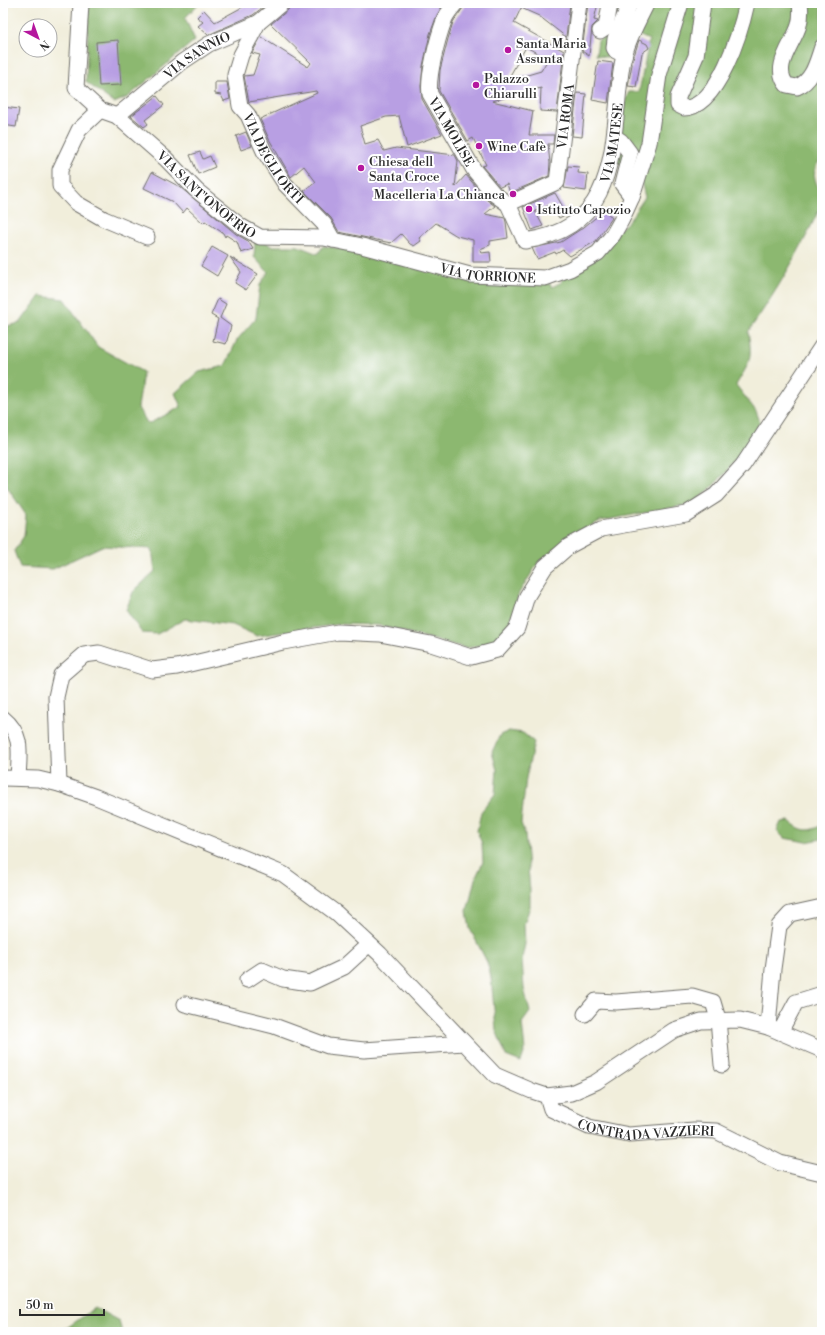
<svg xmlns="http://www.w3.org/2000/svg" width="825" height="1335" font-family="'Libre Bodoni',serif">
  <rect width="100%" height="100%" fill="#fff"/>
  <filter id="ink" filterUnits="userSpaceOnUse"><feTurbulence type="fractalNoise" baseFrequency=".025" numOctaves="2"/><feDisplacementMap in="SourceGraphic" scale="8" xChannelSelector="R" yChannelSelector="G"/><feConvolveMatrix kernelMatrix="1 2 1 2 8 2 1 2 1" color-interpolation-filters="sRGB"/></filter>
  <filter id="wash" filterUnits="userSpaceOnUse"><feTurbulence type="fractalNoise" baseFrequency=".012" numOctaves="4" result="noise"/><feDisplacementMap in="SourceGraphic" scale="16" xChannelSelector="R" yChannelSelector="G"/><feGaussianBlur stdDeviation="0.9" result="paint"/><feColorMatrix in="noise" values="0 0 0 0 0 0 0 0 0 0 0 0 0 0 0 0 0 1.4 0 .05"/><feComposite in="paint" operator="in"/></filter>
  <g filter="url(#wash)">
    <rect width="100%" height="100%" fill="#f1eedb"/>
    <!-- forest -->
    <g fill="#8cb86f" stroke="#5c724d">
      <path d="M 89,3 L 199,3 L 185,18 L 195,40 L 128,97 L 114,103 L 86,82 Z"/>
      <path d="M 613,3 L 822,3 L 822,158 C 805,176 822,186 822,203 C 802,248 777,291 748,332 C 753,359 750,362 736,385 L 756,411 L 760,422 L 745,449 L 727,471 L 710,489 L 692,504 L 600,521 L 571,536 L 538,563 L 519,593 L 510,623 L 492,643 L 466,648 L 378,625 L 340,624 L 257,636 L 233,625 L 185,619 L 157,634 L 142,633 L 126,610 L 133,592 L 155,571 L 152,549 L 102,546 L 53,569 L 20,567 L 14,551 L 24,536 L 26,515 L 3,481 L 3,327 L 20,323 L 40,296 L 64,299 L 98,347 L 143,372 L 138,408 L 148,424 L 181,407 L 175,393 L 199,372 L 225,366 L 237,340 L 256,318 L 260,285 L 268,272 L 254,257 L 255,242 L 268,243 L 270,246 L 298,246 L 318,254 L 323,246 L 368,252 L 368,256 L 448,274 L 550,284 L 552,287 L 562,282 L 562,279 L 628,222 L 645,197 L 641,181 L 615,160 L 626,98 L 629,92 L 639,92 L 649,40 L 634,33 L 614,56 L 605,57 L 596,55 L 598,40 L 610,34 Z"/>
      <path d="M 509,731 L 523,733 L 534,742 L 526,778 L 521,823 L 525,834 L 530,890 L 530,907 L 524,924 L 525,944 L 522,958 L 524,989 L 530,1012 L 522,1023 L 525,1050 L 521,1062 L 506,1056 L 496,1030 L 491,977 L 487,962 L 470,929 L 467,911 L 475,879 L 483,862 L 482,844 L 477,831 L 481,812 L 495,794 L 497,770 L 492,752 L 500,735 Z"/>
      <path d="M 789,821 C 802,831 807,833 822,825 L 822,839 L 806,842 L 784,838 L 777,831 L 781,822 Z"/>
      <path d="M 95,1308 L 119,1321 L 122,1332 L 61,1332 Z"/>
    </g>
    <g id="blocks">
      <!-- building -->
      <g fill="#b89fe3" fill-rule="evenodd">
        <path d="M 250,3 L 268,3 L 253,15 L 208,35 L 198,26 L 203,22 L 197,17 L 204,10 L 215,22 Z"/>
        <path d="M 291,3 L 444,3 L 437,15 L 430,34 L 423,66 L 421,86 L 422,99 L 442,134 L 407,147 L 399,116 L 386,117 L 360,126 L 365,144 L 378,140 L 384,151 L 396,148 L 455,155 L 458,161 L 455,187 L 466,175 L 487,200 L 495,206 L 485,214 L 505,218 L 506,222 L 508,238 L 490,241 L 490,245 L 480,249 L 481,253 L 490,252 L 491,262 L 473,262 L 473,240 L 457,236 L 436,223 L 419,238 L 421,241 L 414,246 L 410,244 L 401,234 L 391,243 L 339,232 L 331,218 L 304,191 L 316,182 L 304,166 L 291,177 L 269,139 L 260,119 L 317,93 L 316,91 L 249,102 L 244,76 L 253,75 L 260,55 L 252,53 L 261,37 L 308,67 L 311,63 L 271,24 L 288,10 Z"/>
        <path d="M 465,3 L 570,4 L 566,37 L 539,16 L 521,8 L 514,23 L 564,51 L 557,112 L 540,111 L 541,88 L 492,101 L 533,111 L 529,135 L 554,135 L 553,144 L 548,144 L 550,163 L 549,176 L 510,193 L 507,184 L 500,187 L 482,166 L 486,165 L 473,138 L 468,141 L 439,91 L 440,70 L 448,39 L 453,22 L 463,8 ZM 526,47 L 548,59 L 541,71 L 507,81 Z"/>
        <path d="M 588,3 L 598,3 L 594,20 L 598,21 L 592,27 L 589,56 L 582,51 Z"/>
        <path d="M 118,40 L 121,85 L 99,86 L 96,42 Z"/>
        <path d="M 639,40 L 647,44 L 649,48 L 642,53 L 636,87 L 628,86 L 633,59 Z"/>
        <path d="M 598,61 L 613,63 L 608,103 L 592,100 Z"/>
        <path d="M 215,82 L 227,82 L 230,99 L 224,101 L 221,95 L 215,94 Z"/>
        <path d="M 577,93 L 586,94 L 582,137 L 572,136 Z"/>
        <path d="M 157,96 L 164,105 L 145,120 L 148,124 L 144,127 L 131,116 Z"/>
        <path d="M 3,107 L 19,109 L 16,127 L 3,125 Z"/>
        <path d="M 246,132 L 252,146 L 241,150 L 236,136 Z"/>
        <path d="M 200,152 L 203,159 L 210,156 L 215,167 L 198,174 L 190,155 Z"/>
        <path d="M 568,166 L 579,167 L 578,173 L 588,174 L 586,191 L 564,188 Z"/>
        <path d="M 152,172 L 180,187 L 236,234 L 248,241 L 253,249 L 241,253 L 237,242 L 226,235 L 225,237 L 223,233 L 205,221 L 203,223 L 187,208 L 183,213 L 173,202 L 144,188 Z"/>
        <path d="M 555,193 L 567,214 L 559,218 L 551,205 L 535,211 L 543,226 L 532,230 L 523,207 Z"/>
        <path d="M 605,210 L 612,218 L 596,241 L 570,256 L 563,250 L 556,254 L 555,252 L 537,259 L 532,248 L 561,242 L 584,227 Z"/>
        <path d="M 212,247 L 228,256 L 217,276 L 201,266 Z"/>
        <path d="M 230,257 L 258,274 L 246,290 L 235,283 L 241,272 Z"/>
        <path d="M 218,299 L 226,304 L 220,318 L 231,326 L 226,344 L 213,341 L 218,319 L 211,315 Z"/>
      </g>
    </g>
  </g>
  <g filter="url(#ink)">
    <use href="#blocks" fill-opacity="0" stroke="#706f69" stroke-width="1"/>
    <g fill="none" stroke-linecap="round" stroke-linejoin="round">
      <!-- minor casing -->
      <g stroke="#706f69" stroke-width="17">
        <g id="minor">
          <path id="s1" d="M 81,3 L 76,88 L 100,110 L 117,116 L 166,159 L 196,190 L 242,227 L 260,237 L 324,238 L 362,246 L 470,275 L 545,278 L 570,269 L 598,253 L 613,235 L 622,219 L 632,197 L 649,143 L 659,75 L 681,3"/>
          <path id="s2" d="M 456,3 C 452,8 446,14 444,21 C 438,37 427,78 430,94 L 474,170 L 494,194 L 508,204 L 525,241 C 624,227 610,139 622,65 C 626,43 637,23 647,3"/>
          <path d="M 703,3 L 696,56 L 678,97 L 678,105 L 684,108 C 718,108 741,30 747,3"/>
          <path d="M 800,3 C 801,10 801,17 799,25 C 794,43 771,67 787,85 L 797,87 C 813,81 817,61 822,47"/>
          <path id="s3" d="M 258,23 L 241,55 L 235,75 L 240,106 L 248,115 L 264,151 L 285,184 L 324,224 L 333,240"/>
          <path d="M 600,31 L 606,27 L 610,4 L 613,3"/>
          <path d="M 624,55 L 616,51 L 614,48 L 615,39 L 630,3"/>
          <path d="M 100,110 L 79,130 L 60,170 L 60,186 L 76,203 L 104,219 L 147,237"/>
          <path id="s4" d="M 117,116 L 182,62 L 209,44 L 258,23 L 282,3"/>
          <path d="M 615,137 L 621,141 L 630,153 L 622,184 L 632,197"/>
          <path id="s5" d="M 508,204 L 557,182 L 579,3"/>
          <path d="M 3,718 C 24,735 19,754 18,778"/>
          <path d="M 3,778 L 38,779 L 59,784 L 96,797 L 283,874 L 336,913 L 380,954 L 495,1075 L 532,1091 L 547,1096 L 571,1093 L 596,1082 L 674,1030 L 701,1021 L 740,1020 L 768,1027 L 822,1050"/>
          <path d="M 59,784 L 56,697 L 61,675 L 84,655 L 99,653 L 152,670 L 177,667 L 283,642 L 338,632 L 380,634 L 431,644 L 471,657 L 497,650 L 517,628 L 527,596 L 545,567 L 569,546 L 601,529 L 686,514 L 716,495 L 743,465 L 822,346"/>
          <path d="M 247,980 L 262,970 L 283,979 L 310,983 L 344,967 L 369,944"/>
          <path d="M 185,1004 L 274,1026 L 328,1046 L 364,1050 L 464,1043"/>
          <path d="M 585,1014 L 596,1001 L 616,1002 L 692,996 L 713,1002 L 718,1019 L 722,1065"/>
          <path d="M 768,1027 L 773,969 L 779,926 L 790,914 L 822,907"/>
          <path d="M 780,1032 L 796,1002 L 822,994"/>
          <path id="s6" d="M 547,1096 L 551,1109 L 589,1127 L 629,1135 L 694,1130 L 716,1131 L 780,1163 L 822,1173"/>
        </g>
      </g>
      <!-- minor -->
      <use href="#minor" stroke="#fff" stroke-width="15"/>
    </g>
  </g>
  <!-- markers -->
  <g fill="#b5179e" stroke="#fff" stroke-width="1.5">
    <circle cx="508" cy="50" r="4"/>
    <circle cx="476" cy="85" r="4"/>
    <circle cx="479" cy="146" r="4"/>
    <circle cx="361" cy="168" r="4"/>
    <circle cx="513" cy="194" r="4"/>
    <circle cx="529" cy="209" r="4"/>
  </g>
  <g text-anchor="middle" stroke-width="4" stroke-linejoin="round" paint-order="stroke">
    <!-- poi labels -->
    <g font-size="13" fill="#2b2b2b" stroke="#fff" text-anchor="start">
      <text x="516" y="48">Santa Maria<tspan x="516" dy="15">Assunta</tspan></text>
      <text x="484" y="83">Palazzo<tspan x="484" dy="15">Chiarulli</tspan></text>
      <text x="487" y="151">Wine Cafè</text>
      <text x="369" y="166">Chiesa dell<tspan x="369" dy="15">Santa Croce</tspan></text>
      <text x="505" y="199" text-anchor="end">Macelleria La Chianca</text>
      <text x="537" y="214">Istituto Capozio</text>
    </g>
    <!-- street labels -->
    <g font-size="13" fill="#2b2b2b" stroke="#fff">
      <text dy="5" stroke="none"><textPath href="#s4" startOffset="101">VIA SANNIO</textPath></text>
      <text dy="5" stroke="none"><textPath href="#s5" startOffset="120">VIA ROMA</textPath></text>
      <text dy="5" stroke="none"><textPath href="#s2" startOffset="140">VIA MOLISE</textPath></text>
      <text dy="5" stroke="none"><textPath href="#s2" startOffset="418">VIA MATESE</textPath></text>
      <text dy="5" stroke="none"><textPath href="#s3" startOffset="151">VIA DEGLI ORTI</textPath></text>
      <text dy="5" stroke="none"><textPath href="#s1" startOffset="255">VIA SANT'ONOFRIO</textPath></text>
      <text dy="5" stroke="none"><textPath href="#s1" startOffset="556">VIA TORRIONE</textPath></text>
      <text dy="5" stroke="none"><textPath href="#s6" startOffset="113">CONTRADA VAZZIERI</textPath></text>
    </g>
  </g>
  <!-- margin -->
  <rect width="825" height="1335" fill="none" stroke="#fff" stroke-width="16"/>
  <!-- north arrow -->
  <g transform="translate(38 38) rotate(139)"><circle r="19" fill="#ffffff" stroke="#aaaaaa"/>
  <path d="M0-3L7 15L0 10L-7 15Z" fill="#b5179e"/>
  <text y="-6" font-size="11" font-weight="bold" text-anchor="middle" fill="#2b2b2b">N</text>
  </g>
  <!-- scale -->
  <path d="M20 1309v6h84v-6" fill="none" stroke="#2b2b2b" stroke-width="2"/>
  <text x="26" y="1309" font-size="12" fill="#2b2b2b" stroke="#ffffff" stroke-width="3" paint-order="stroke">50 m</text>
</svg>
